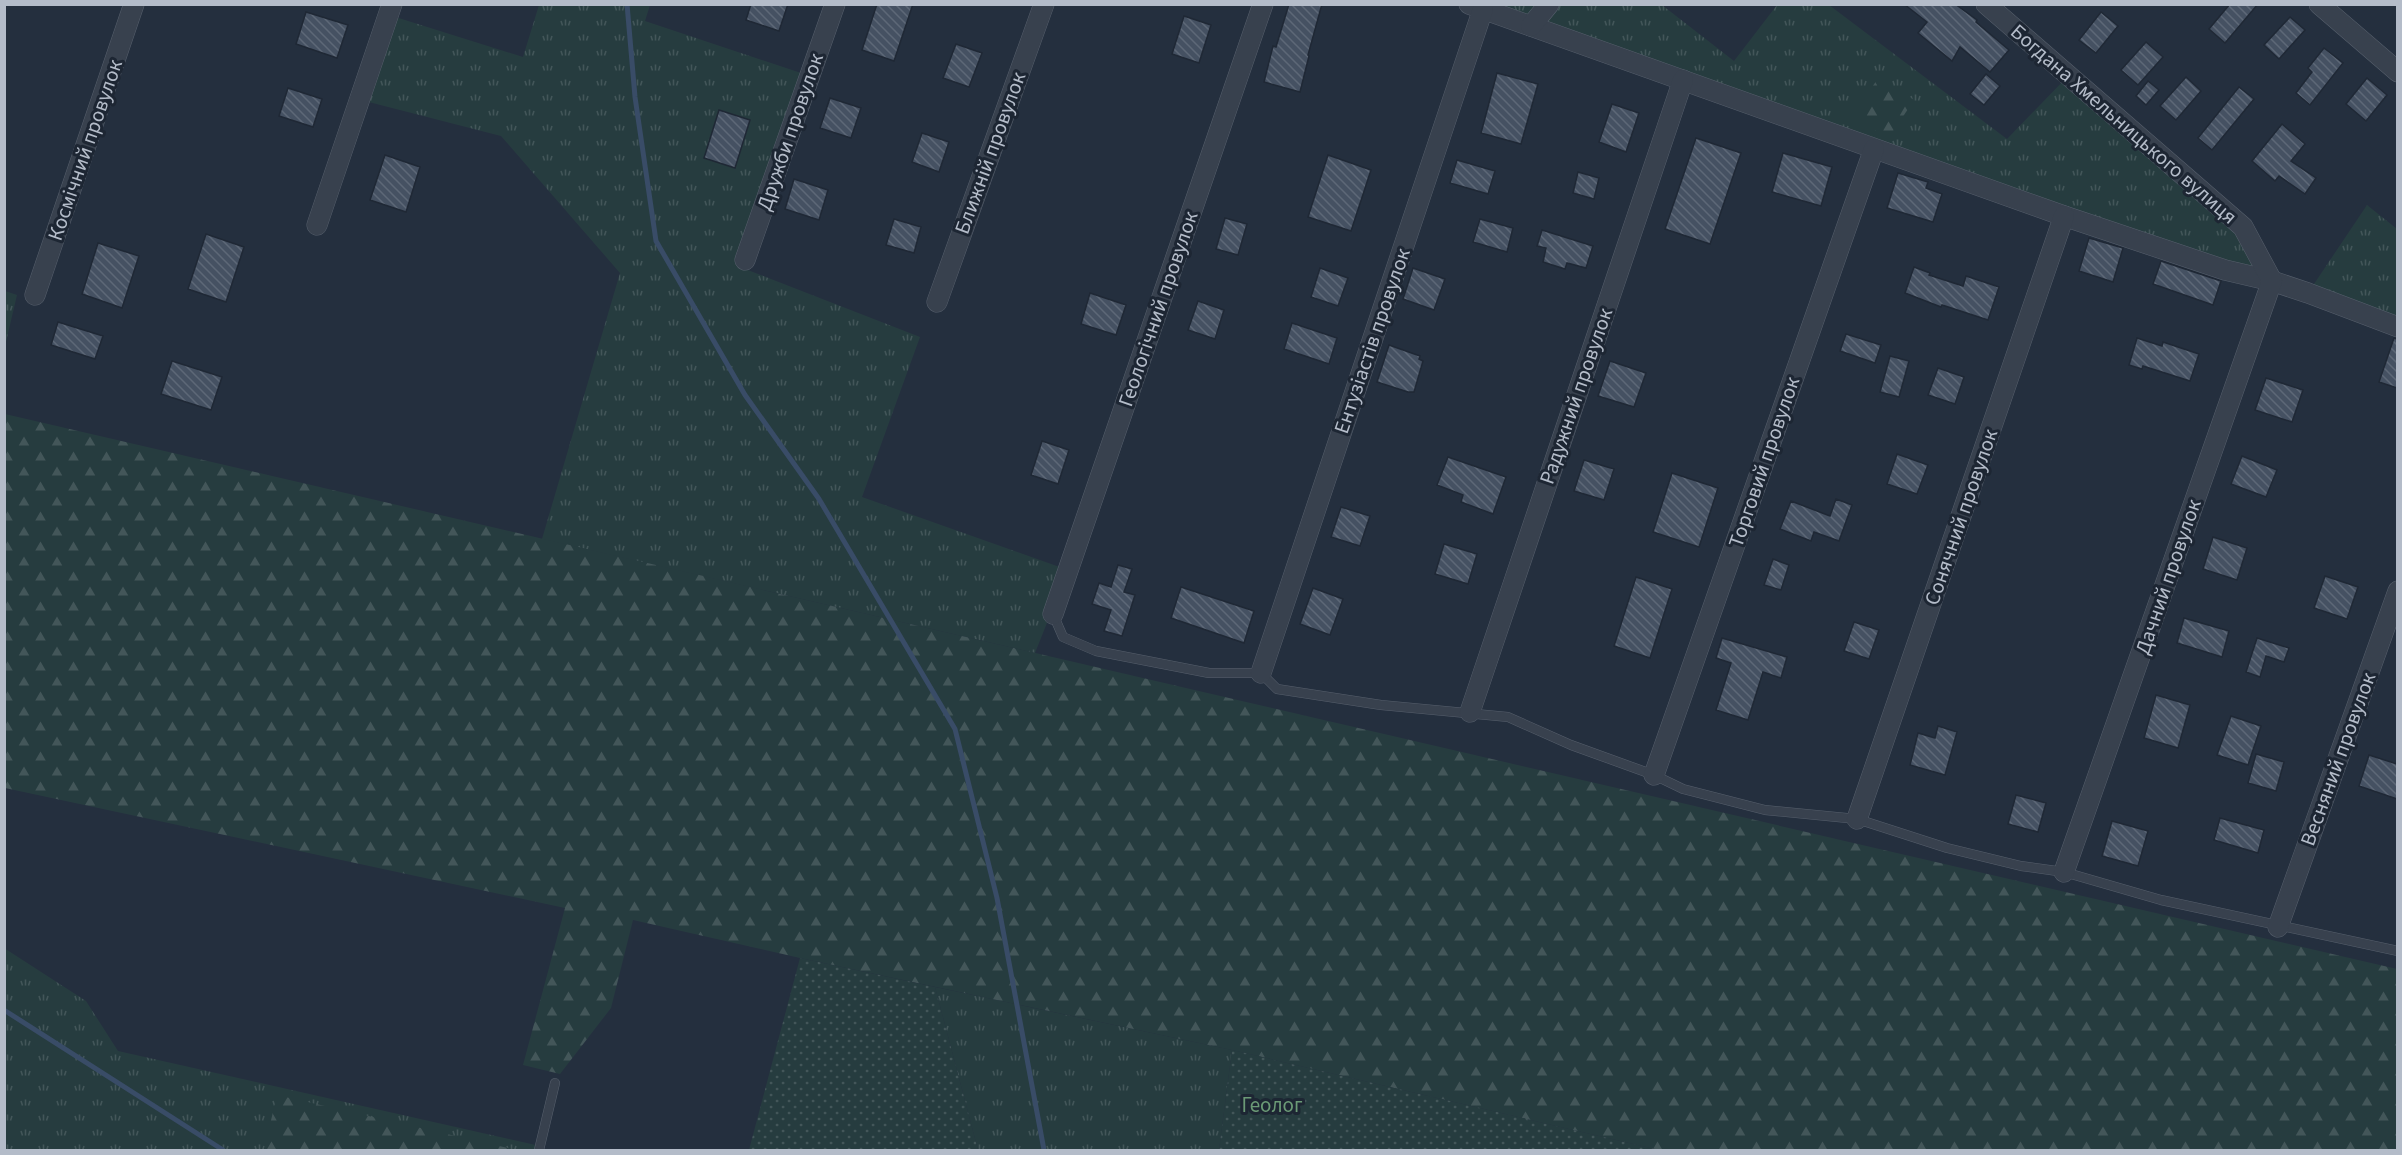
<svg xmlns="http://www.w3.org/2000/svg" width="2402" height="1155" font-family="'Source Sans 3',sans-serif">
  <defs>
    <pattern id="grass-tufts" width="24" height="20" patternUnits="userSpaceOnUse" patternTransform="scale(1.5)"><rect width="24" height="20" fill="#263c3f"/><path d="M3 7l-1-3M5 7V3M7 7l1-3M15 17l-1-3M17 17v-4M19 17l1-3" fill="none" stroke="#435659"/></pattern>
    <pattern id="forest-firs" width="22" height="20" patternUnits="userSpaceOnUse" patternTransform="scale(1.5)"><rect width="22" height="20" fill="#263c3f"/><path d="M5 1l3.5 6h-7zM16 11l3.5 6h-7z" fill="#435659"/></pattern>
    <pattern id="garden-dots" width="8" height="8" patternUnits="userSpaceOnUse" patternTransform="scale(1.5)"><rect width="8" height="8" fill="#263c3f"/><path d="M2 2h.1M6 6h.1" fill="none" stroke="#435659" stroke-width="1.8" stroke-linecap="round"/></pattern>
    <pattern id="building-back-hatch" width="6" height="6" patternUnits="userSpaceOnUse" patternTransform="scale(1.5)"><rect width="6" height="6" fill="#455162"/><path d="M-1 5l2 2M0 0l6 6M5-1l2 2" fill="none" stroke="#5d6877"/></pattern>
  </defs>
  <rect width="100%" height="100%" fill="#242f3e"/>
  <!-- grass -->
  <g fill="url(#grass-tufts)">
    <path d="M 539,5 L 650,5 L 645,21 L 810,76 L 740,267 L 920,337 L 862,497 L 1068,570 L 1035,653 L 542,539 L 620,273 L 501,136 L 361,100 L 389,15 L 523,57 Z"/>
    <path d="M 1469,5 L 1662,5 L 1734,61 L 1777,5 L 1829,5 L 2007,139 L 2068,76 L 2243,227 L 2272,281 Z"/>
    <path d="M 2367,205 L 2397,229 L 2397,327 L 2308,293 Z"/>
    <path d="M 5,291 L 17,295 L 5,346 L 4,291 Z"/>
    <path d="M 4,948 L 86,1001 L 118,1051 L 540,1146 L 539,1150 L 5,1150 Z"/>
    <path d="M 935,987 L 1232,1050 L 1219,1150 L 978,1150 Z"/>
  </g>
  <!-- forest -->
  <g fill="url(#forest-firs)">
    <path d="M 1879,77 L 1914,100 L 1888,139 L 1853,115 Z"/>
    <path d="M 5,414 L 2397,969 L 2397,1150 L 1659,1150 L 1232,1050 L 800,958 L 633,920 L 611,1008 L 560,1074 L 523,1065 L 565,908 L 5,788 Z"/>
    <path d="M 277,1095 L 516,1150 L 264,1150 Z"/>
  </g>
  <!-- garden -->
  <g fill="url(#garden-dots)">
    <path d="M 800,958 L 935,987 L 978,1150 L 749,1150 Z"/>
    <path d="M 1232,1050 L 1659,1150 L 1219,1150 Z"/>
  </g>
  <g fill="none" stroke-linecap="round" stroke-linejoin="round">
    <!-- stream -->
    <g stroke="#394c67" stroke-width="5">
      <path d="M 627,4 L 635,97 L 656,241 L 745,395 L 819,499 L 955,729 L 997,898 L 1044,1150"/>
      <path d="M 4,1010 L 223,1150"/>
    </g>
  </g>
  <!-- building -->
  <g fill="url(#building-back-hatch)" stroke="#1f2835" stroke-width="1.5">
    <path d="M 751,4 L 788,4 L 779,31 L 746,20 Z"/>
    <path d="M 877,4 L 913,4 L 894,61 L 862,50 Z"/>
    <path d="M 1289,4 L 1322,4 L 1308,55 L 1309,56 L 1300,92 L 1264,82 L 1273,46 L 1276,47 Z"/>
    <path d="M 1904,4 L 1955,4 L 1977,20 L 1976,22 L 2009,50 L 1990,72 L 1960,47 L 1952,61 L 1918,33 L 1927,22 Z"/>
    <path d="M 2230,4 L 2258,4 L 2225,43 L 2209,29 Z"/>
    <path d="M 306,12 L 348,25 L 337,58 L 296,44 Z"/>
    <path d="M 2101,12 L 2118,26 L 2096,53 L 2079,40 Z"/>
    <path d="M 1184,16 L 1211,25 L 1199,63 L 1172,54 Z"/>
    <path d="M 2290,17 L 2305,30 L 2279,59 L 2264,45 Z"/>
    <path d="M 2146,42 L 2163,57 L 2138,85 L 2121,70 Z"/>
    <path d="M 956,44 L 982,53 L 969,87 L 943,78 Z"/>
    <path d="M 2324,48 L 2343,63 L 2310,105 L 2296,93 L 2312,72 L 2308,68 Z"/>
    <path d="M 1497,73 L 1538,84 L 1521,144 L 1481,133 Z"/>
    <path d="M 1986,74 L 2000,86 L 1984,105 L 1970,94 Z"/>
    <path d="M 2186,77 L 2201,91 L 2176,120 L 2160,106 Z"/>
    <path d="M 2367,78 L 2387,95 L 2366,121 L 2346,104 Z"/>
    <path d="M 2148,81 L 2159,90 L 2146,105 L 2136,96 Z"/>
    <path d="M 2239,87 L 2254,99 L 2212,150 L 2198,138 Z"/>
    <path d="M 288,88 L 322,99 L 313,127 L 279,116 Z"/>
    <path d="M 830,98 L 861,108 L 851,138 L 820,128 Z"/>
    <path d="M 1612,104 L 1639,113 L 1626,152 L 1599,142 Z"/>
    <path d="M 719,110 L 750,120 L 735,168 L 704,158 Z"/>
    <path d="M 2282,124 L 2305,144 L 2291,161 L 2316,178 L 2305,194 L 2279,176 L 2275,181 L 2252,161 Z"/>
    <path d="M 922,133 L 949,142 L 939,172 L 912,162 Z"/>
    <path d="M 1696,138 L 1741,153 L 1710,244 L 1665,229 Z"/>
    <path d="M 1783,153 L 1832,167 L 1821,206 L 1772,192 Z"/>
    <path d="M 385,155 L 420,167 L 406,212 L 370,200 Z"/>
    <path d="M 1328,155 L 1371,170 L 1351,231 L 1308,217 Z"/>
    <path d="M 1457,160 L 1495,171 L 1488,194 L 1450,183 Z"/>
    <path d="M 1578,172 L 1599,178 L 1594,199 L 1573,193 Z"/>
    <path d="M 1898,173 L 1928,182 L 1926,188 L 1942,194 L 1933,222 L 1887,208 Z"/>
    <path d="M 794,179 L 828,190 L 819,220 L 785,209 Z"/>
    <path d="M 1225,218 L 1247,224 L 1238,255 L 1216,249 Z"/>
    <path d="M 894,219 L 921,227 L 914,253 L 886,245 Z"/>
    <path d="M 1480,219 L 1513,228 L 1507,252 L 1473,242 Z"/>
    <path d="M 1542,230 L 1593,246 L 1586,268 L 1567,263 L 1565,269 L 1543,262 L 1546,248 L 1537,246 Z"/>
    <path d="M 206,234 L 244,247 L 226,302 L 188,289 Z"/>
    <path d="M 2089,238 L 2123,248 L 2113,282 L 2079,271 Z"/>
    <path d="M 98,243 L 139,256 L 122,308 L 82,294 Z"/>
    <path d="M 2161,261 L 2221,281 L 2213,305 L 2153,284 Z"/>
    <path d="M 1914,267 L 1930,273 L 1929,275 L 1963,286 L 1966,276 L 1999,287 L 1988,320 L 1942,305 L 1941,307 L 1905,293 Z"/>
    <path d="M 1320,268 L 1348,278 L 1338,306 L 1311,297 Z"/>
    <path d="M 1413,268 L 1445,279 L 1434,310 L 1403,299 Z"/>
    <path d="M 1090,293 L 1126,305 L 1116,335 L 1081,324 Z"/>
    <path d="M 1198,301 L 1224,310 L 1215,339 L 1188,330 Z"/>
    <path d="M 58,322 L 103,336 L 95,359 L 51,345 Z"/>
    <path d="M 1292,323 L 1337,338 L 1329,364 L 1284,349 Z"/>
    <path d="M 1846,334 L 1881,345 L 1875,363 L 1840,351 Z"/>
    <path d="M 2137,338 L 2162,346 L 2163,342 L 2199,354 L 2190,381 L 2143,366 L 2142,369 L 2129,365 Z"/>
    <path d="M 2394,338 L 2397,339 L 2397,388 L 2379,382 Z"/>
    <path d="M 1389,345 L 1420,356 L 1419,359 L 1423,361 L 1414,392 L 1408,392 L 1377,382 Z"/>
    <path d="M 1890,356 L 1909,361 L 1899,397 L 1880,392 Z"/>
    <path d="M 172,361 L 222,377 L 211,410 L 161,394 Z"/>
    <path d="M 1610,361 L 1646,373 L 1634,407 L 1598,396 Z"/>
    <path d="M 1938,368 L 1964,377 L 1955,404 L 1928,395 Z"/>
    <path d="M 2266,378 L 2303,390 L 2292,422 L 2255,410 Z"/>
    <path d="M 1042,441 L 1069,450 L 1058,484 L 1031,475 Z"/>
    <path d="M 1897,454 L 1928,465 L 1917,494 L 1887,484 Z"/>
    <path d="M 2242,456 L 2277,470 L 2266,497 L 2231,484 Z"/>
    <path d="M 1448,457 L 1506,477 L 1493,514 L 1461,502 L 1463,495 L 1437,485 Z"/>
    <path d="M 1584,460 L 1614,469 L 1604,500 L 1574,491 Z"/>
    <path d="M 1672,473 L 1718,488 L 1699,547 L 1653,532 Z"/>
    <path d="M 1836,499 L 1852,505 L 1839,541 L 1814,532 L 1811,541 L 1780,529 L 1791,501 L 1830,516 Z"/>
    <path d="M 1341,507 L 1370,516 L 1360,546 L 1331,537 Z"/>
    <path d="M 2213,537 L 2247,548 L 2237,580 L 2203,569 Z"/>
    <path d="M 1444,544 L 1477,554 L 1468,584 L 1435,574 Z"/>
    <path d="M 1773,559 L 1789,565 L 1781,590 L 1764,585 Z"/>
    <path d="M 1118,565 L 1132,569 L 1124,592 L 1135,595 L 1122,636 L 1104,631 L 1111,610 L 1092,604 L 1099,583 L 1111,587 Z"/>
    <path d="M 2325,576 L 2358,587 L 2347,619 L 2314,608 Z"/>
    <path d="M 1636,577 L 1672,589 L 1650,658 L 1614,646 Z"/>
    <path d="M 1181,587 L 1254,611 L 1244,643 L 1171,618 Z"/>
    <path d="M 1313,588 L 1343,599 L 1330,635 L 1300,624 Z"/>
    <path d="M 2184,618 L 2229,631 L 2222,657 L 2177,643 Z"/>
    <path d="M 1854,622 L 1879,630 L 1869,659 L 1844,651 Z"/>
    <path d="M 1722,638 L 1787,657 L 1781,678 L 1763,672 L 1748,720 L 1716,710 L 1731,663 L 1716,658 Z"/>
    <path d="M 2257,638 L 2289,648 L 2284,662 L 2266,656 L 2260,677 L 2246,672 Z"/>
    <path d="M 2156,695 L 2190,705 L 2178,748 L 2144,738 Z"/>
    <path d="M 2231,716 L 2261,726 L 2248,765 L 2217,755 Z"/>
    <path d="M 1938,726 L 1957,732 L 1945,775 L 1910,765 L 1918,733 L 1935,738 Z"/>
    <path d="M 2256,754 L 2284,762 L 2276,791 L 2248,783 Z"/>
    <path d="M 2369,755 L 2397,764 L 2397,799 L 2359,786 Z"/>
    <path d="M 2016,795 L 2046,803 L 2038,832 L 2008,824 Z"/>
    <path d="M 2220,818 L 2264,830 L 2258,853 L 2214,840 Z"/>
    <path d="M 2112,821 L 2148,831 L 2138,866 L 2102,856 Z"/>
  </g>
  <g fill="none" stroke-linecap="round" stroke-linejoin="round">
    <!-- lane casing -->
    <g stroke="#565f6c" stroke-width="10">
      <g id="lane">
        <path d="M 1053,614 L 1063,637 L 1096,651 L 1209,673 L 1261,673 L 1277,689 L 1381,705 L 1508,717 L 1571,745 L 1654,775 L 1683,789 L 1765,810 L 1857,819 L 1947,848 L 2021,866 L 2064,872 L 2161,900 L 2398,951"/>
        <path d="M 539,1150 L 555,1083"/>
      </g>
    </g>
    <!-- street casing -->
    <g stroke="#565f6c" stroke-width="21">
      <g id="street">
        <path d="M 1469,4 L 2064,216 L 2225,270 L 2272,281 L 2308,293 L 2398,327"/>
        <path d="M 1986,4 L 2243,227 L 2272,281 L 2064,872"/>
        <path d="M 2319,4 L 2398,72"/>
        <path d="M 1531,26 L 1549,4"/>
        <path d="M 317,225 L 392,4"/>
        <path d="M 745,260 L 835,4"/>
        <path d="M 35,295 L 134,4"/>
        <path d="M 937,302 L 1044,4"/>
        <path d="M 1053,614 L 1263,4"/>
        <path d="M 1261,673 L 1483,9"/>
        <path d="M 1470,712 L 1683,80"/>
        <path d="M 1654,775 L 1874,149"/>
        <path d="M 1857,819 L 2064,216"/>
        <path d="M 2278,927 L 2398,591"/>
      </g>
    </g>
    <!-- lane -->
    <use href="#lane" stroke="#38414e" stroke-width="9"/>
    <!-- street -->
    <use href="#street" stroke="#38414e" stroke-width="20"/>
  </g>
  <g text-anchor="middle" stroke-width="6" stroke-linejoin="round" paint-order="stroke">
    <!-- street labels -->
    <g font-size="21" fill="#b4bcc9" stroke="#1d2633">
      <text transform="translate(2124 124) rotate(41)" y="7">Богдана Хмельницького вулиця</text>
      <text transform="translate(790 132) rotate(-71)" y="7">Дружби провулок</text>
      <text transform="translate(85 150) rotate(-71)" y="7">Космічний провулок</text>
      <text transform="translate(990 153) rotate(-70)" y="7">Ближній провулок</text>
      <text transform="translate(1158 309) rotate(-71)" y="7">Геологічний провулок</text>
      <text transform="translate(1372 341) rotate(-71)" y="7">Ентузіастів провулок</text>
      <text transform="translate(1576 396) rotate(-71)" y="7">Радужний провулок</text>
      <text transform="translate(1764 462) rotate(-71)" y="7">Торговий провулок</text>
      <text transform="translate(1961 517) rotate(-71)" y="7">Сонячний провулок</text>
      <text transform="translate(2168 577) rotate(-71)" y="7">Дачний провулок</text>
      <text transform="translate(2338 759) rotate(-70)" y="7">Весняний провулок</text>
    </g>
    <!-- park labels -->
    <g font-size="21" fill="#6b9a76" stroke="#1d2633">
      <text x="1272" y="1112">Геолог</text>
    </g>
  </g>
  <!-- border -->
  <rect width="2402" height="1155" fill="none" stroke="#b4bcc9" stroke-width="12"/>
</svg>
